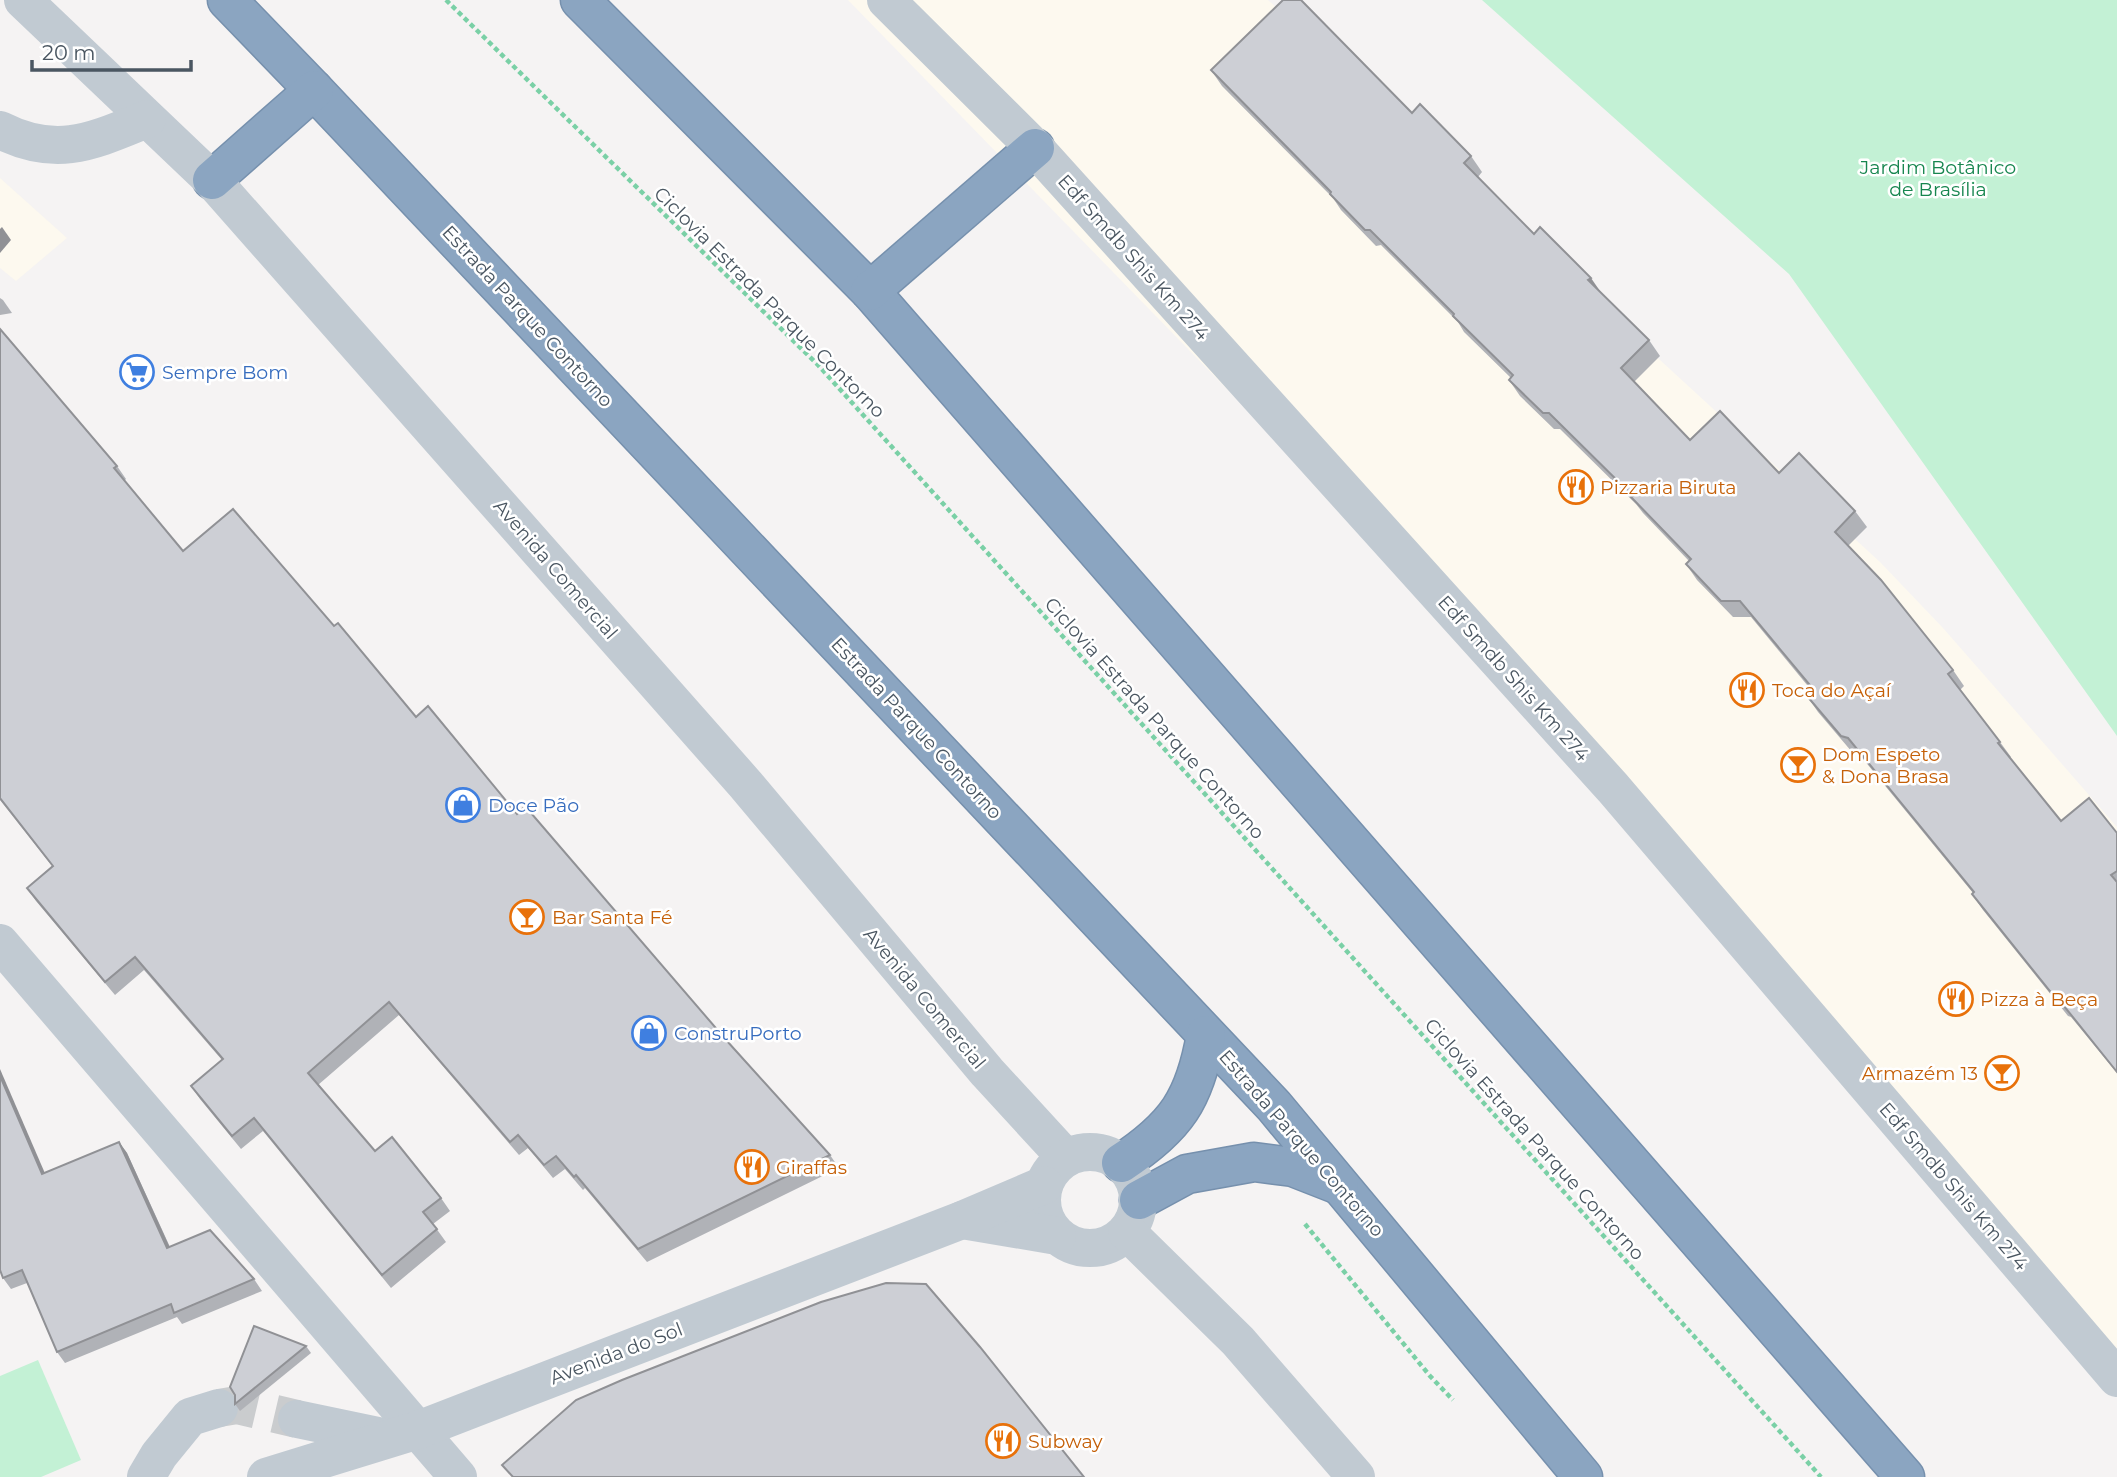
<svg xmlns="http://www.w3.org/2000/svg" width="2117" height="1477" font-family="Montserrat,sans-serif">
  <rect width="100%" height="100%" fill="#f5f3f3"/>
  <!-- commercial -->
  <g fill="#fdf9ef">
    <path d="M 848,0 L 1268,0 L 1880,562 L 1943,628 L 2117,827 L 2117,1384 L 1584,775 L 1264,427 Z"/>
    <path d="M 0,178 L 67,238 L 16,281 L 0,268 Z"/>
  </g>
  <!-- green -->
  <g fill="#c3f1d5">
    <path d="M 1482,0 L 2117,0 L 2117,736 L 1789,274 Z"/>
    <path d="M 38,1360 L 81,1460 L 41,1477 L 0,1477 L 0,1376 Z"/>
  </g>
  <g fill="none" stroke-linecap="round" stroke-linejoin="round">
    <!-- minor-tunnel -->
    <path stroke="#caccce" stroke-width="38" stroke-dasharray="38 19" stroke-linecap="butt" d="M 219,1408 L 237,1405 L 297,1419"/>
    <!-- highway casing -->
    <g stroke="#7690ad" stroke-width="41">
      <g id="highway">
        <path d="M 227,0 L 314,90 L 1274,1106 L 1583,1477"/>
        <path d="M 580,0 L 870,291 L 1905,1477"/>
        <path d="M 212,180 L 314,90"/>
        <path d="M 870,291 L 1035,148"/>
        <path d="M 1121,1163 C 1176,1127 1195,1099 1206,1035"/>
        <path d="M 1139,1200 L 1187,1174 L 1254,1162 L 1293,1167 L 1339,1185"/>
      </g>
    </g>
    <!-- path -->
    <g stroke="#7ad0a6" stroke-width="4.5" stroke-dasharray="5 3.5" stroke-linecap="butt">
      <path d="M 446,0 L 818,365 L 1821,1477"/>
      <path d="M 1305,1224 L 1430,1376 L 1453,1400"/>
    </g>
    <!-- minor -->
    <g stroke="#c1cad2" stroke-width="38">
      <path d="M 23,0 L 212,180 L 746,785 L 987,1072 L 1066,1158"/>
      <path d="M 886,0 L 1035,148 L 1613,788 L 2117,1378"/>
      <path d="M 0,130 C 57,159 93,141 147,119"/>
      <path d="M 0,943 L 458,1477"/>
      <circle cx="1090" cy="1200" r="48"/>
      <path d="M 962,1220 L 1057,1236"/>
      <path d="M 1127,1232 L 1238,1341 L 1356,1477"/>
      <path d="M 297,1419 L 388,1438"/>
      <path d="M 146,1477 L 159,1455 L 190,1417 L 219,1408"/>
      <path d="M 266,1477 L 418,1430 L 962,1220 L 1044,1185"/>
    </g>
    <!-- highway -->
    <use href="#highway" stroke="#8ba5c1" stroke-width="38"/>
  </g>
  <!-- wall -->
  <g fill="#b0b2b7">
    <path d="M 1211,70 L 1412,113 L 1471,156 L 1482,172 L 1478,177 L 1534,234 L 1602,294 L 1649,340 L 1660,356 L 1634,382 L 1690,440 L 1779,473 L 1855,511 L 1867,527 L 1848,546 L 1953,670 L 1964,686 L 1960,690 L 2000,742 L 2011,757 L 2010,758 L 2061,821 L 2117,833 L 2117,1073 L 2071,1017 L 2068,1016 L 1983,910 L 1972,894 L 1973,893 L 1859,754 L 1852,752 L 1818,712 L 1807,696 L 1812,691 L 1751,617 L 1733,617 L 1697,580 L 1686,564 L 1689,561 L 1643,513 L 1636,504 L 1560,429 L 1554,429 L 1520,396 L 1509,380 L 1511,378 L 1464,332 L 1458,322 L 1381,245 L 1376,246 L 1341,210 L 1333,198 L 1222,86 Z"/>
    <path d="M 0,298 L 3,300 L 12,313 L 0,315 Z"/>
    <path d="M 0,329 L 117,466 L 126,479 L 124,481 L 183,551 L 334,626 L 416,717 L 517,814 L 727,1041 L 830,1155 L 839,1168 L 647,1262 L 585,1188 L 583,1190 L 565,1169 L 553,1178 L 528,1148 L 519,1155 L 399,1015 L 318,1085 L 375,1151 L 441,1198 L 450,1211 L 433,1224 L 446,1242 L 391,1288 L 263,1131 L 241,1149 L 200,1099 L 191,1086 L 222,1060 L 144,970 L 115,995 L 36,901 L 27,888 L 52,866 L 0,800 Z"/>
    <path d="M 119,1142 L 127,1153 L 170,1247 L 254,1279 L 262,1291 L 182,1324 L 177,1317 L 65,1363 L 57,1352 L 27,1283 L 11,1289 L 3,1278 L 45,1173 Z"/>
    <path d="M 306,1346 L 311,1353 L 240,1411 L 235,1404 Z"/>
  </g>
  <!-- shaded-wall -->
  <g fill="#909195">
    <path d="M 2,227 L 11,240 L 0,253 L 0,229 Z"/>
    <path d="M 1591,278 L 1602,294 L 1588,280 Z"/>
    <path d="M 0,1069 L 50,1185 L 42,1174 L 0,1076 Z"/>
    <path d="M 119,1142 L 127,1153 L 175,1259 L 167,1248 Z"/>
  </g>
  <!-- building -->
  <g fill="#cdcfd5" stroke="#909195" stroke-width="2">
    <path d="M 1283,0 L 1301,0 L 1412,113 L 1420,104 L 1471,156 L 1464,163 L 1534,234 L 1540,227 L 1591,278 L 1588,280 L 1649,340 L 1621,368 L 1690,440 L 1720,411 L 1779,473 L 1799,453 L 1855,511 L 1835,532 L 1881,580 L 1953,670 L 1948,674 L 2000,742 L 1998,743 L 2061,821 L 2089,798 L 2117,833 L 2117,871 L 2111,875 L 2117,882 L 2117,1072 L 2060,1001 L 2057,1000 L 1972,894 L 1974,892 L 1848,738 L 1841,736 L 1807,696 L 1814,690 L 1740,601 L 1721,601 L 1686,564 L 1691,559 L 1631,497 L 1633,496 L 1549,413 L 1543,413 L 1509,380 L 1513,375 L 1453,316 L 1454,314 L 1370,230 L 1365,230 L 1330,194 L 1331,192 L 1211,70 Z"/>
    <path d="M 0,329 L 117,466 L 114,468 L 183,551 L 233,509 L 334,626 L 338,623 L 416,717 L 428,706 L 517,814 L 525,806 L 727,1041 L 830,1155 L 638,1249 L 576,1175 L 574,1177 L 556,1156 L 544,1165 L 518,1135 L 510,1142 L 389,1002 L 308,1073 L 375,1151 L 392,1137 L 441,1198 L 423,1212 L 437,1229 L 382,1275 L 254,1118 L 232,1136 L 191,1086 L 223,1059 L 135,957 L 105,982 L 27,888 L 53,866 L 0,798 Z"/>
    <path d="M 0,1076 L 42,1174 L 119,1142 L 167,1248 L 210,1230 L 254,1279 L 174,1313 L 171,1304 L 57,1352 L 22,1270 L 3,1278 L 0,1270 Z"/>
    <path d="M 886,1283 L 926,1284 L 980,1347 L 1084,1477 L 513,1477 L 502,1465 L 576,1400 L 622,1380 L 821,1302 Z"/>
    <path d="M 254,1326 L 306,1346 L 235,1404 L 235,1395 L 230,1387 Z"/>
  </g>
  <!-- icons -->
  <defs>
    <g id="supermarket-ring" transform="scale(1.75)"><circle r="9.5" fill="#fff" stroke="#3f7fe0" stroke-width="1.5"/><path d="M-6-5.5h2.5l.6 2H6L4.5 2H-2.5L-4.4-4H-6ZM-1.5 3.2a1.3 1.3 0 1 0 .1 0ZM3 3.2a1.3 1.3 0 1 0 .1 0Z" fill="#3f7fe0"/></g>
    <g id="restaurant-ring" transform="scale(1.75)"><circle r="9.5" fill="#fff" stroke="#e8710a" stroke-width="1.5"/><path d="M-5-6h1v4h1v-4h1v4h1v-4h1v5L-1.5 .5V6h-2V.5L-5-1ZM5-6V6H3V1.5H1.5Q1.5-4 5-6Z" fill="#e8710a"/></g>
    <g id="bar-ring" transform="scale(1.75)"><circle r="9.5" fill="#fff" stroke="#e8710a" stroke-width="1.5"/><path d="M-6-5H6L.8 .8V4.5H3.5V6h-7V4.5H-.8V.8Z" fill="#e8710a"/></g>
    <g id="shop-ring" transform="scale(1.75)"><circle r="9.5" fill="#fff" stroke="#3f7fe0" stroke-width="1.5"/><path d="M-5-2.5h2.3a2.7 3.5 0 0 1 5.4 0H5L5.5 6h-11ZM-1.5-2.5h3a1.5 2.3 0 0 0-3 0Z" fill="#3f7fe0"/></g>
  </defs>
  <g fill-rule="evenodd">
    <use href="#supermarket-ring" x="137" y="372"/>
    <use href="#restaurant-ring" x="1576" y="487"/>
    <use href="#restaurant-ring" x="1747" y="690"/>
    <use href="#bar-ring" x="1798" y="765"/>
    <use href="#shop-ring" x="463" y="805"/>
    <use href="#bar-ring" x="527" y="917"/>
    <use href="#restaurant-ring" x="1956" y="999"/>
    <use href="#shop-ring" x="649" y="1033"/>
    <use href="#bar-ring" x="2002" y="1073"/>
    <use href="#restaurant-ring" x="752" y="1167"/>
    <use href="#restaurant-ring" x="1003" y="1441"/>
  </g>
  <g text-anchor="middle" stroke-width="5" stroke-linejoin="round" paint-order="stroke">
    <!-- park labels -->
    <g font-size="19" fill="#17864f" stroke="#fff">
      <text x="1938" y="174">Jardim Botânico<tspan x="1938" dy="22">de Brasília</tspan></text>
    </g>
    <!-- street labels -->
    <g font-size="19" fill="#4a5661" stroke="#fff">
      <text transform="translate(1134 257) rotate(48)" y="7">Edf Smdb Shis Km 274</text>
      <text transform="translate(770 302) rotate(45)" y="7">Ciclovia Estrada Parque Contorno</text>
      <text transform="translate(528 316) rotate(47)" y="7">Estrada Parque Contorno</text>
      <text transform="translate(556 569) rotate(49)" y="7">Avenida Comercial</text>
      <text transform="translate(1514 678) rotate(48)" y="7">Edf Smdb Shis Km 274</text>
      <text transform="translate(1155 718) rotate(48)" y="7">Ciclovia Estrada Parque Contorno</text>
      <text transform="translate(917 728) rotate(47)" y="7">Estrada Parque Contorno</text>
      <text transform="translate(925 998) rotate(50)" y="7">Avenida Comercial</text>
      <text transform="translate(1535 1139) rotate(48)" y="7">Ciclovia Estrada Parque Contorno</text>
      <text transform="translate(1302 1143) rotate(49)" y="7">Estrada Parque Contorno</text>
      <text transform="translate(1954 1186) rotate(49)" y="7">Edf Smdb Shis Km 274</text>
      <text transform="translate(616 1353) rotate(-21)" y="7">Avenida do Sol</text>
    </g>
    <!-- shop labels -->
    <g font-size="19" fill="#366cbe" stroke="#fff" text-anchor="start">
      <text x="162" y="379">Sempre Bom</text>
      <text x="488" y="812">Doce Pão</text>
      <text x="674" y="1040">ConstruPorto</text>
    </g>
    <!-- food labels -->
    <g font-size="19" fill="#c56008" stroke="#fff" text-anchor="start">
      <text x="1600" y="494">Pizzaria Biruta</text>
      <text x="1772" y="697">Toca do Açaí</text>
      <text x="1822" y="761">Dom Espeto<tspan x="1822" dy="22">&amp; Dona Brasa</tspan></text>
      <text x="552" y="924">Bar Santa Fé</text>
      <text x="1980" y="1006">Pizza à Beça</text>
      <text x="1978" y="1080" text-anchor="end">Armazém 13</text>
      <text x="776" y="1174">Giraffas</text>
      <text x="1028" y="1448">Subway</text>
    </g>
  </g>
  <!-- scale -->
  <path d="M32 60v10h159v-10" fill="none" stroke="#4a5661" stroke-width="3.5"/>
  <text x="42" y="60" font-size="21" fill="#4a5661" stroke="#ffffff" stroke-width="5" paint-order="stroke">20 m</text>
</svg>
